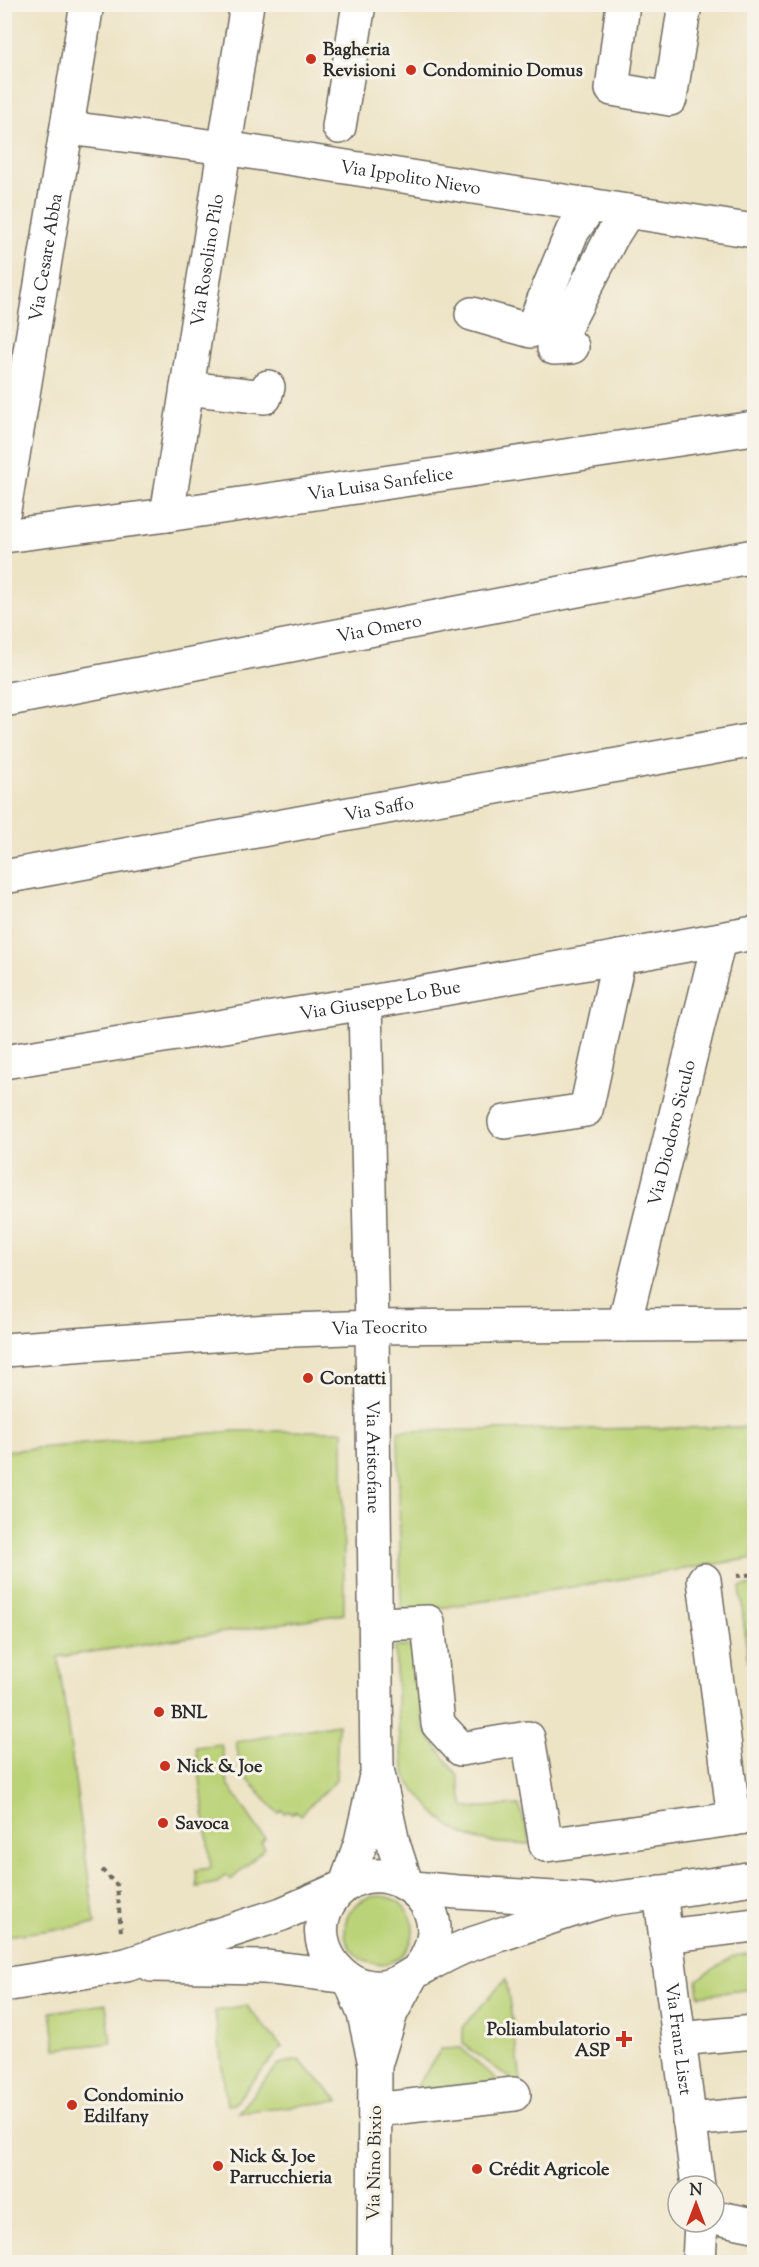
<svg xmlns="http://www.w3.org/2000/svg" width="759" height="2267" font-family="'Sorts Mill Goudy',serif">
  <rect width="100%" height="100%" fill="#f7f3e8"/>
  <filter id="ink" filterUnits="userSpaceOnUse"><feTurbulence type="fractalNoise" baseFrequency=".0167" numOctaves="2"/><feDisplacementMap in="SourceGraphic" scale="12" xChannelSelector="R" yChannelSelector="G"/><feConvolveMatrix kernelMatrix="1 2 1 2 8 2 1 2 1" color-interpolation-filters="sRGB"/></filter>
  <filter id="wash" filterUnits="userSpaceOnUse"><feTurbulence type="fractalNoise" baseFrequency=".008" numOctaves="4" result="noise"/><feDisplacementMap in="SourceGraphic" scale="24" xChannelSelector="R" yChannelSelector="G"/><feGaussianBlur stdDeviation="1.35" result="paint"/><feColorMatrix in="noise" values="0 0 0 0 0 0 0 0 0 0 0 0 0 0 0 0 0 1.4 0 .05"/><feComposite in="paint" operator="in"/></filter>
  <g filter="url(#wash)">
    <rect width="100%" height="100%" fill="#ede3c5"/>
    <!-- green -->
    <g fill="#bbd378" stroke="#737f52" stroke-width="1.5">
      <path d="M 754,1427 L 754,1558 L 446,1607 L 401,1610 L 398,1431 Z"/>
      <path d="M 235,1431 L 343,1431 L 344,1614 L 58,1657 L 95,1924 L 5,1936 L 5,1451 Z"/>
      <path d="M 754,1585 L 754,1630 L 748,1631 L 753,1660 L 748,1661 L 740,1587 Z"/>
      <path d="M 417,1646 L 423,1728 L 458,1776 L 464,1808 L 519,1805 L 531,1844 C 482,1845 453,1839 422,1798 C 417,1792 408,1784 406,1776 C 397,1737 397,1687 395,1647 Z"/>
      <path d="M 338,1724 L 336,1781 L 300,1815 L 296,1811 L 291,1814 L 289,1811 L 284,1813 L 282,1810 L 278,1813 L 241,1772 L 236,1742 Z"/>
      <path d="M 221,1744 L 228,1784 L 265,1839 L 261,1842 L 265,1848 L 231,1880 L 225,1875 L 217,1883 L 197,1887 L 196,1870 L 211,1868 L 196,1747 Z"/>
      <circle cx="379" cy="1930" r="34"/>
      <path d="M 754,1953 L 754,1979 L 750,1980 L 751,1989 L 699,1996 L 697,1980 L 733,1956 Z"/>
      <path d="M 506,1979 L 522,2087 L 463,2044 L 463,2026 Z"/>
      <path d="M 106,2004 L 111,2043 L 56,2049 L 51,2012 Z"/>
      <path d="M 246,2005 L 282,2047 L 234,2104 L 227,2105 L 215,2011 Z"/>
      <path d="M 461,2048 L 498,2082 L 414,2091 L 441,2049 Z"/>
      <path d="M 299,2060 L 339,2101 L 238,2112 L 279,2064 Z"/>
    </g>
  </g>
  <g filter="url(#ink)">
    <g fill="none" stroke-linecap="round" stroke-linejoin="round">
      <!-- minor casing -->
      <g stroke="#6f6b61" stroke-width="36">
        <g id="minor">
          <path d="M 623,4 L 612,89 L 670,99 L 685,4"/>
          <path d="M 339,127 L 359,4"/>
          <path id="s1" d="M 68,128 L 225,148 L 754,231"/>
          <path d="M 472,314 L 531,331 L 572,232 L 591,205"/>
          <path d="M 572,347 L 554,348 L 611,238 L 628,211"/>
          <path d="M 187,388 L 265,397 L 268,387"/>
          <path id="s2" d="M 4,510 L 87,4"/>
          <path id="s3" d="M 167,515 L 247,4"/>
          <path id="s4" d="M 4,536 L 167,515 L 754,428"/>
          <path id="s5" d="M 4,700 L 754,556"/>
          <path id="s6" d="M 4,877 L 754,740"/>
          <path id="s7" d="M 365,1003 L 372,1327 L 377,1769 L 393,1843 L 406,1883"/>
          <path id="s8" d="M 4,1062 L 365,1003 L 754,933"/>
          <path d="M 505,1122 L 586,1110 L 619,957"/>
          <path id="s9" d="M 624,1325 L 719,940"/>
          <path id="s10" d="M 4,1350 L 268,1331 L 372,1327 L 754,1324"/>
          <path d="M 704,1580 L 734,1819"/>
          <path d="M 376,1624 L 428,1622 L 438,1724 L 461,1749 L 528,1738 L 546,1845 L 754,1816"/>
          <path d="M 346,1884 L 361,1842 L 375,1780"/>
          <path d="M 413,1888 L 458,1892 L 587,1900"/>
          <path id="s11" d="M 660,1892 L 698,2186"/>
          <path d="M 666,1936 L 754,1925"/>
          <path d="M 152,1965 L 265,1967 L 343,1976"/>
          <path d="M 417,1971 C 420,1966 425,1962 427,1956 C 460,1894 366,1842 329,1903 C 306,1941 339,1991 382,1987 C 398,1985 406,1977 419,1970 C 435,1961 454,1950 472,1944 C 515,1930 558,1914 602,1901 C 617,1897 635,1896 651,1894 C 686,1889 720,1883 754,1878"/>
          <path d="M 350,1980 L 364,2014 L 375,2064 L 374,2262"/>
          <path d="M 4,1985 L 126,1965 L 282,1914 L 341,1888"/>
          <path d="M 679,2039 L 754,2032"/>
          <path d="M 376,2062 L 391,2013 L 411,1976"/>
          <path d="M 375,2110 L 514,2094"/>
          <path d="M 689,2120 L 754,2114"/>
          <path d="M 714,2217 L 754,2225"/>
          <path d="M 699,2262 L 701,2222"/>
        </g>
      </g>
      <!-- path -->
      <g stroke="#6f6b61" stroke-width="4" stroke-dasharray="4.5 4.5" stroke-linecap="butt">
        <path d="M 737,1576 L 754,1574"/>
        <path d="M 102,1870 L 117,1885 L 121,1932"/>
      </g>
      <!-- minor -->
      <use href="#minor" stroke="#fff" stroke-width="33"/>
    </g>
  </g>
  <!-- markers -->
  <g fill="#c8321e" stroke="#f7f3e8" stroke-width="2">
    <circle cx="311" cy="59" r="6"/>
    <circle cx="411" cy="70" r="6"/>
    <circle cx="308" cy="1378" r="6"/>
    <circle cx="159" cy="1712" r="6"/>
    <circle cx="165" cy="1766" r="6"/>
    <circle cx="163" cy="1823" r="6"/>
    <path d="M621 2030h6v6h6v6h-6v6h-6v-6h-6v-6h6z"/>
    <circle cx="72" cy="2105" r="6"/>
    <circle cx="218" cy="2166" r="6"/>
    <circle cx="477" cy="2169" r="6"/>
  </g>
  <g text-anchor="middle" stroke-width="6" stroke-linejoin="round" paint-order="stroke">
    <!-- poi labels -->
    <g font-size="18" font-weight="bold" fill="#2b2b2b" stroke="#f7f3e8" text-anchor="start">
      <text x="323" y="55">Bagheria<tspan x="323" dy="21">Revisioni</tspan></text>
      <text x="423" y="76">Condominio Domus</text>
      <text x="320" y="1384">Contatti</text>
      <text x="171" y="1718">BNL</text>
      <text x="177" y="1772">Nick &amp; Joe</text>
      <text x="175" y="1829">Savoca</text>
      <text x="610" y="2035" text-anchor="end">Poliambulatorio<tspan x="610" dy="21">ASP</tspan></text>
      <text x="84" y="2101">Condominio<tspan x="84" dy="21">Edilfany</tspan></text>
      <text x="230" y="2162">Nick &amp; Joe<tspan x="230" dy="21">Parrucchieria</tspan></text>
      <text x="489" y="2175">Crédit Agricole</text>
    </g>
    <!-- street labels -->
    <g font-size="18" fill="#2b2b2b" stroke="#f7f3e8">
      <text dy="6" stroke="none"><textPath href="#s1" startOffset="346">Via Ippolito Nievo</textPath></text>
      <text dy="6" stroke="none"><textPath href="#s2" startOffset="256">Via Cesare Abba</textPath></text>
      <text dy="6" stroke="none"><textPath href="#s3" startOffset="258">Via Rosolino Pilo</textPath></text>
      <text dy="6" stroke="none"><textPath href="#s4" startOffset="380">Via Luisa Sanfelice</textPath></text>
      <text dy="6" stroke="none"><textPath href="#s5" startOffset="382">Via Omero</textPath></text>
      <text dy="6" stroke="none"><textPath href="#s6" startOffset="381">Via Saffo</textPath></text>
      <text dy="6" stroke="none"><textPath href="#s8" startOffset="381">Via Giuseppe Lo Bue</textPath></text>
      <text dy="6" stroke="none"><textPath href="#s9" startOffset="198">Via Diodoro Siculo</textPath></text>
      <text dy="6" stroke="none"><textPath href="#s10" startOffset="376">Via Teocrito</textPath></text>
      <text dy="6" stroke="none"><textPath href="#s7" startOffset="454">Via Aristofane</textPath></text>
      <text dy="6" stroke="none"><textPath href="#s11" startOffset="148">Via Franz Liszt</textPath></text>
      <text transform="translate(374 2163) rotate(-89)" y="6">Via Nino Bixio</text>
    </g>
  </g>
  <!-- margin -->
  <rect width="759" height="2267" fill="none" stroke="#f7f3e8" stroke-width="24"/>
  <!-- north arrow -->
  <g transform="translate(696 2204)"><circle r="28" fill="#f7f3e8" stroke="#a5a39c" stroke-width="1.5"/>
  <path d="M0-4.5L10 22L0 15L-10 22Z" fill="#c8321e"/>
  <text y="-9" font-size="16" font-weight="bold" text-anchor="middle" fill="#2b2b2b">N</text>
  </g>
</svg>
